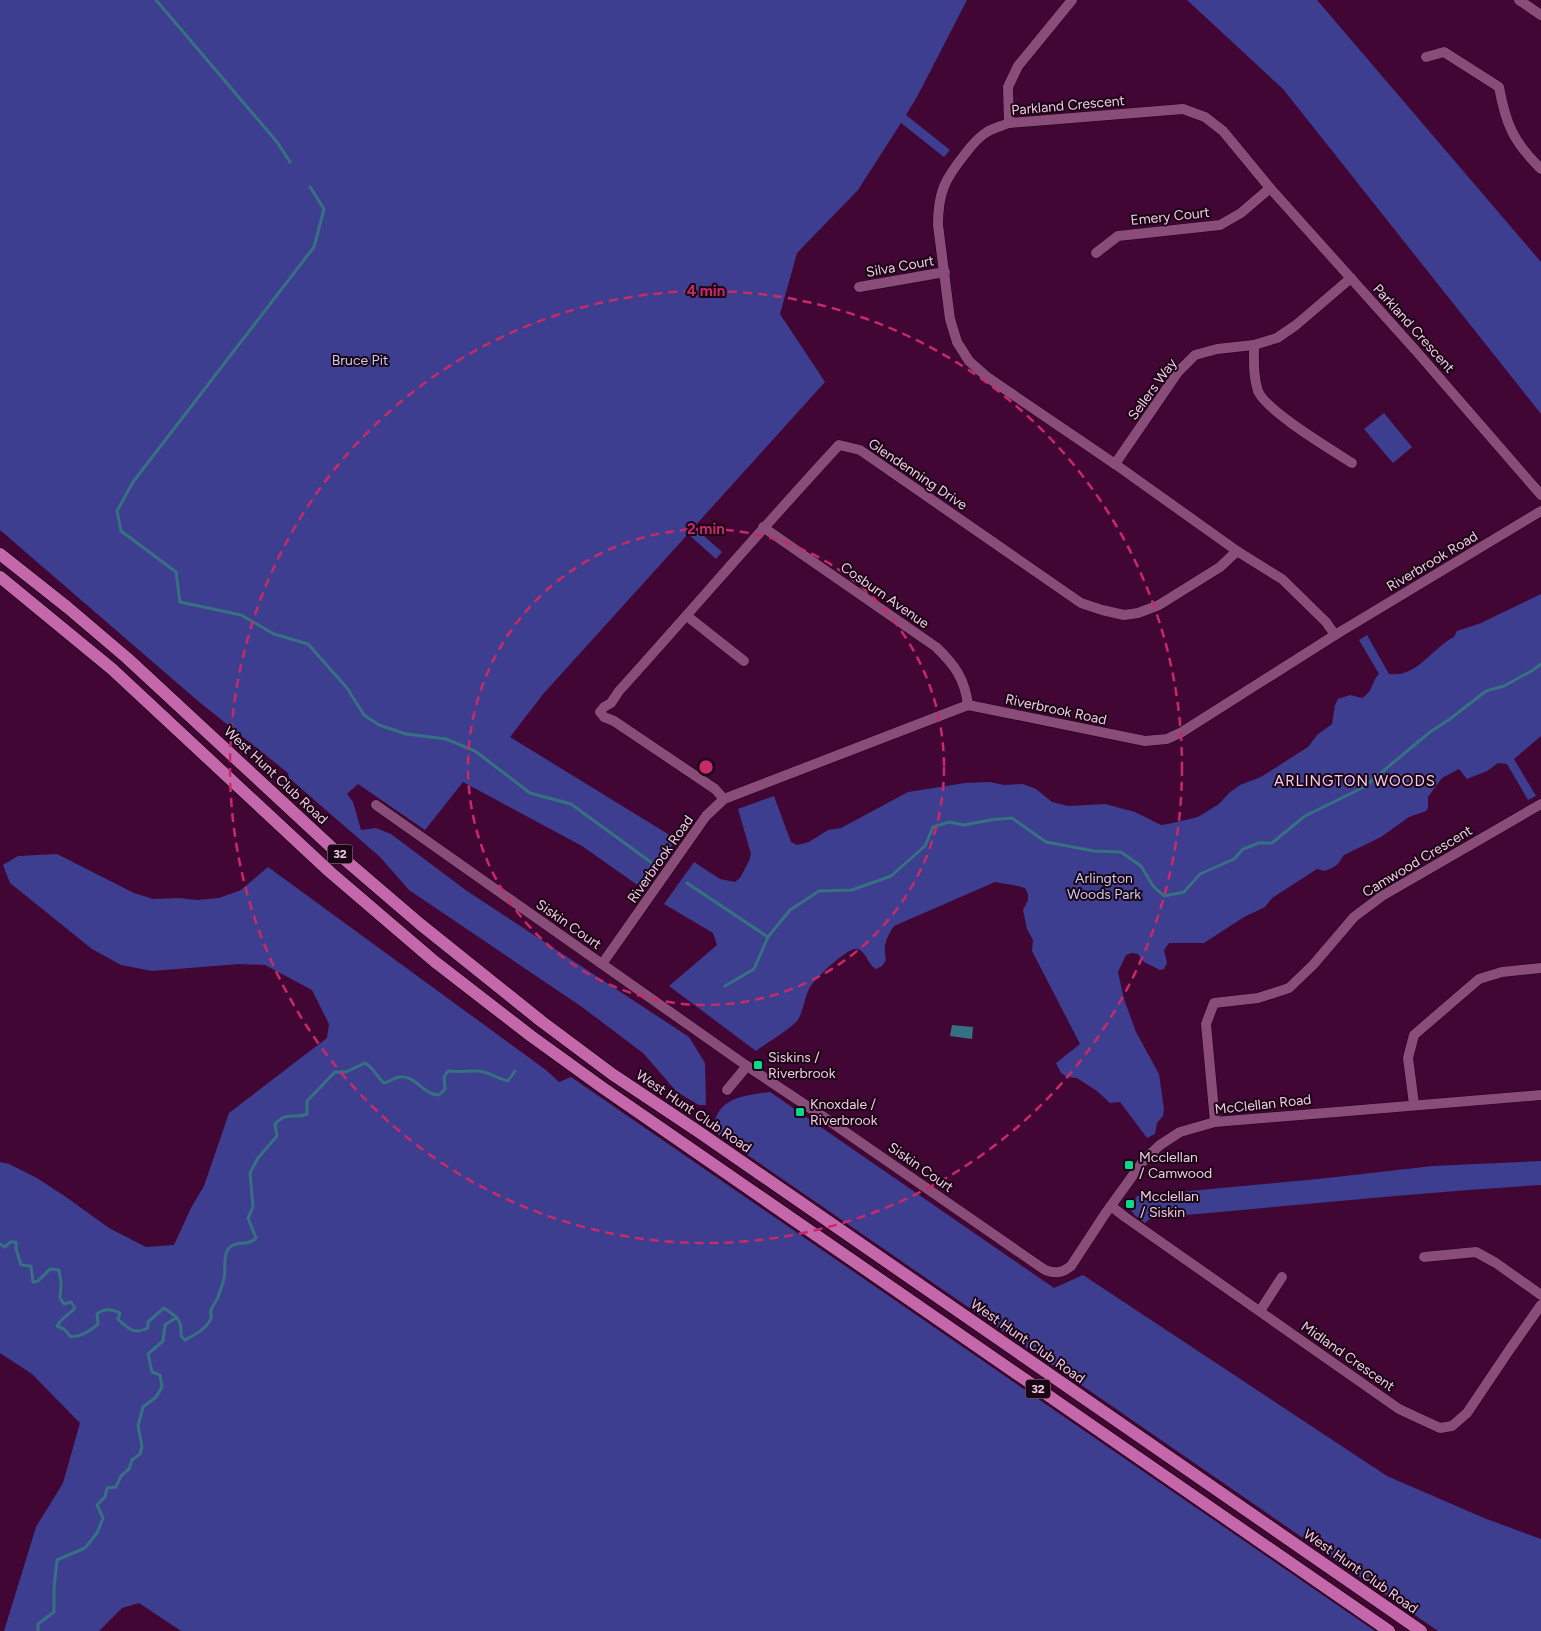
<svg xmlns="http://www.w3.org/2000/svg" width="1541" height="1631" font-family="Figtree,sans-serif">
  <rect width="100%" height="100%" fill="#410634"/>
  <!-- green -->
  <g fill="#3d3e90">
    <path d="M 0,0 L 967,0 L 918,95 L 906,115 L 950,150 L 944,157 L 901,123 L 858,190 L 797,253 L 780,314 L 825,382 L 694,527 L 722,552 L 716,559 L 688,534 L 544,693 L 510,737 L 676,839 L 643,889 L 582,846 L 463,782 L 425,830 L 358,784 L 347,794 L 353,802 L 361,830 L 376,828 L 391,834 L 467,891 L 689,1037 L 705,1063 L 706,1105 L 699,1105 L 677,1092 L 643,1053 L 582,1007 L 409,890 L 380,857 L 289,778 L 288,773 L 198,701 L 0,530 Z"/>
    <path d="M 1187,0 L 1317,0 L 1541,262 L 1541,414 L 1283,89 Z"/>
    <path d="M 1384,413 L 1412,447 L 1393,463 L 1364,429 Z"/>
    <path d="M 1541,594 L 1541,736 L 1514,759 L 1536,796 L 1528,800 L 1507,764 L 1498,763 L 1487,771 L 1467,779 L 1459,769 L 1442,778 L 1428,797 L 1428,808 L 1426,811 L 1409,817 L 1381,837 L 1344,855 L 1338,864 L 1332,868 L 1325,871 L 1317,869 L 1272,898 L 1265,907 L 1244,917 L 1204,943 L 1169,943 L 1164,950 L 1167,963 L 1164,969 L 1160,970 L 1144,962 L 1138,954 L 1132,953 L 1126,955 L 1118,972 L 1124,999 L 1136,1032 L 1159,1074 L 1164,1109 L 1163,1116 L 1157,1123 L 1155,1134 L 1147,1138 L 1120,1102 L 1110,1103 L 1097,1091 L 1077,1078 L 1067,1077 L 1061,1073 L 1056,1063 L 1080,1044 L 1032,951 L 1033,940 L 1027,929 L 1023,910 L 1028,900 L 1028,894 L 1025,888 L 1018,886 L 995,882 L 894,926 C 886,938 883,946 886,960 L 882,966 L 876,969 C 868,965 865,948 855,949 C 846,949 812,981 809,989 C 804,999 803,1013 797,1021 C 790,1029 765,1044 756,1051 L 669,986 L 717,945 L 713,933 L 664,904 L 694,862 L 720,879 L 735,882 L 740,878 L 749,861 L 751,854 L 738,809 L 774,796 L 791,842 L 797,845 L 809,842 L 828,830 L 841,828 L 908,792 L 965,783 L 990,782 L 1004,785 L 1023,784 L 1036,789 L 1052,802 L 1068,806 L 1105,804 L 1135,812 L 1161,825 L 1168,824 L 1198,817 L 1219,804 L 1229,793 L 1240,785 L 1261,777 L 1308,747 L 1317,735 L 1332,724 L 1335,705 L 1338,699 L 1350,695 L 1362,698 C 1374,691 1371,682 1379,674 L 1359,640 L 1367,635 L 1389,674 C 1417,678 1432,648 1454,637 L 1457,631 L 1481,623 Z"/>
    <path d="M 57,854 L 134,893 L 153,899 L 179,898 L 197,900 L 219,898 L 241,890 L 268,867 L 546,1070 L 559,1082 L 571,1077 L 1375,1631 L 181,1631 L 139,1603 L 122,1608 L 99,1631 L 4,1631 L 36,1527 L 63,1483 L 80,1423 L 32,1374 L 0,1353 L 0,1162 L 9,1164 L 37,1178 L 66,1197 L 109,1228 L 146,1247 L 174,1245 L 191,1208 L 204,1186 L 229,1113 L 327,1038 L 329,1024 L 312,990 L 265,965 L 239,964 L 152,971 L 121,965 L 92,949 L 10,883 L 3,865 L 18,856 Z"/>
    <path d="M 770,1092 L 1054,1288 L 1083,1275 L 1387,1476 L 1484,1518 L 1541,1539 L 1541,1631 L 1438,1631 L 720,1136 L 714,1130 C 714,1098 745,1095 770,1092 Z"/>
    <path d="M 1541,1161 L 1541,1185 C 1411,1193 1281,1207 1151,1218 L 1145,1223 C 1132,1213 1126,1211 1137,1196 L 1318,1179 L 1433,1166 Z"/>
  </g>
  <!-- water -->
  <path fill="#367182" d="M 952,1025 L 973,1027 L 972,1039 L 950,1036 Z"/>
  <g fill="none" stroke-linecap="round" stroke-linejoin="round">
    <!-- stream -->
    <g stroke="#367182" stroke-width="3">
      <path d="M 156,0 L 277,142 L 290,162"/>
      <path d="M 310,187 L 324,209 L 314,247 L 133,482 L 117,511 L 121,531 L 176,572 L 180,602 L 241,615 L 274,634 L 308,644 L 347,688 L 364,715 L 379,725 L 406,734 L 446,739 L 475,751 L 530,793 L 571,804 L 652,863"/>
      <path d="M 687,883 L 768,937"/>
      <path d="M 725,986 L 754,969 L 768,937 L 790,910 L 819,891 L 852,890 L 891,876 L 925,846 L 933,827 L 949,822 L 964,825 L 990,820 L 1012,818 L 1046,842 L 1094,851 L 1121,852 L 1141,866 L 1153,886 L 1164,896 L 1184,892 L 1200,874 L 1234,859 L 1243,849 L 1259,843 L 1272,843 L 1305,816 L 1364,787 L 1430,732 L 1450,719 L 1486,691 L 1504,686 L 1533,670 L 1541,664"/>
      <path d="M 0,1244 L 5,1247 L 10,1242 L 16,1242 L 16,1249 L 21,1265 L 31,1266 L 33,1282 L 38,1281 L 50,1269 L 59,1270 L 61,1283 L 60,1298 L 64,1304 L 71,1302 L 75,1308 C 69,1315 62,1317 57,1326 L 64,1329 L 71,1337 C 83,1336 90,1331 98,1324 L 97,1314 C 104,1308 112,1309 120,1313 L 118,1319 C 129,1329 133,1335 148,1328 L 148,1322 L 164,1308 C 177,1317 182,1319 181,1336 L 185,1340 C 194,1335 207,1329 211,1318 C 212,1316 210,1313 211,1310 C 212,1306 217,1301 218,1297 C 220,1291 223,1284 224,1278 C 226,1270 223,1259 227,1251 C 234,1238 247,1248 256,1238 L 248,1218 L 253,1207 L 250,1173 L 258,1158 L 277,1136 L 275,1124 C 288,1110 293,1120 307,1114 L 307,1101 L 335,1072 L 346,1072 L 365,1063 C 374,1068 376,1076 384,1083 C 389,1082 394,1078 399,1077 C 416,1075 423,1095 439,1095 L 445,1089 L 444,1077 L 448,1071 C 458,1072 468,1071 477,1071 C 488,1071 498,1079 508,1081 L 515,1071"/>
      <path d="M 38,1631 L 38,1624 L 54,1612 L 54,1589 L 57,1560 L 85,1548 L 97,1533 L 103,1518 L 97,1505 L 105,1497 L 107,1488 L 116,1487 L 121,1476 L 129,1469 L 132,1460 L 140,1454 L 142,1446 L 138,1426 L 143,1407 L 156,1397 L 162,1387 L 160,1375 L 152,1372 L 148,1354 L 163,1341 L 165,1325 L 177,1317"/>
    </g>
    <!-- minor casing -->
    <g stroke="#210019" stroke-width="11">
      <g id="minor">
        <path d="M 1519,0 L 1541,15"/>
        <path d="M 1426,57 L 1444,52 L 1499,87 C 1506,125 1513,141 1541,169"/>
        <path d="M 1009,123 L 1008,87 L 1018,66 L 1072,0"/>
        <path d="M 1096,253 L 1118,236 L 1220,225 L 1241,213 L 1270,188"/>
        <path d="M 859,287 L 945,272"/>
        <path d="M 1254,345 C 1254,361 1253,376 1258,391 C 1266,411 1332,450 1352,463"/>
        <path d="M 1115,464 L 1178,372 L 1195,355 L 1217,349 L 1254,345 L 1277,338 L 1296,325 L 1351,278"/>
        <path d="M 763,527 L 936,647 C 954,664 965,679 968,705"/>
        <path d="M 687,616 L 744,661"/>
        <path d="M 1335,635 L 1326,622 L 1282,579 L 1237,551 L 1115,464 L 987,377 L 969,361 L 957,342 L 950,319 L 938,225 C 938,192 945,179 965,154 C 971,146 978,137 987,132 C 993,128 1002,126 1009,123 L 1183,109 L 1205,117 L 1223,131 L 1270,188 L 1417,352 L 1541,495"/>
        <path d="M 724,799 L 715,789 L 614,721 L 604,717 L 600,712 L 604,707 L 611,703 L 619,691 C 693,609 764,526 839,445 L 860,450 L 1081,603 L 1102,610 L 1124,615 L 1138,613 L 1159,605 L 1220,567 L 1237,551"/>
        <path d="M 376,805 L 747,1066 L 825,1118 L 1045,1270 C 1056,1274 1062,1273 1071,1266 L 1105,1214 L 1144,1160 L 1160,1145 L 1180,1132 L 1215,1122 L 1541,1095"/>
        <path d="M 602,964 L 706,816 L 724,799 L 968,705 L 1145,741 L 1167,739 L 1182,732 L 1335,635 L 1541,511"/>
        <path d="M 727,1090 L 747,1066"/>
        <path d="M 1414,1104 L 1408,1058 L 1414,1035 L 1479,979 L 1502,972 L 1541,968"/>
        <path d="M 1215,1122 L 1206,1024 L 1214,1003 L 1258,998 L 1289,988 L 1313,965 L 1354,917 L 1382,896 L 1541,804"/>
        <path d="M 1111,1206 L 1125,1217 L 1399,1409 L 1440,1428 L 1452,1426 L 1467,1413 L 1510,1349 L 1541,1305"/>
        <path d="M 1424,1257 L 1476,1252 L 1496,1263 L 1541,1295"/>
        <path d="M 1260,1311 L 1282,1277"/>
      </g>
    </g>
    <!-- major casing -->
    <g stroke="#210019" stroke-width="14">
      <g id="major">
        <path d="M 0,554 L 67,607 L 127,658 L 343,858 L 420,924 L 541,1021 L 612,1074 L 699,1132 L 1421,1631"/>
        <path d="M 0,577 L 112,669 L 330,872 L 434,961 L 531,1036 L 603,1088 L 1389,1631"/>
      </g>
    </g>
    <!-- minor -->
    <use href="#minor" stroke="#8a4c79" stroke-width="10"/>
    <!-- major -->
    <use href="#major" stroke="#c568ab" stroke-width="12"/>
  </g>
  <!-- distance rings -->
  <g fill="none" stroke="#c72a69" stroke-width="2.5" stroke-dasharray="9 6">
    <circle cx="706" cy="767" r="238"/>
    <circle cx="706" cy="767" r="476"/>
  </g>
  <!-- markers -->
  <g fill="#0bd98a" stroke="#1a0415" stroke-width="2">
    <rect x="753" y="1060" width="10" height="10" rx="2.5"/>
    <rect x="795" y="1107" width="10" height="10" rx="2.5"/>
    <rect x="1124" y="1160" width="10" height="10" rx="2.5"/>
    <rect x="1125" y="1199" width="10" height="10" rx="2.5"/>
  </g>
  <g text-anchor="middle" stroke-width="4" stroke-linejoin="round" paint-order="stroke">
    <!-- shield labels -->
    <g fill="#1a0415" stroke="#b090a6" stroke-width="1">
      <rect x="327.5" y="844.5" width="25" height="19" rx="4"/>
      <rect x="1025.5" y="1379.5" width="25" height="19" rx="4"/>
    </g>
    <g font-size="12" font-weight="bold" fill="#f0cce4">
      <text x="340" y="858">32</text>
      <text x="1038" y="1393">32</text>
    </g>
    <!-- street labels -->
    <g font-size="14" fill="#f0cce4" stroke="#1a0415">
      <text transform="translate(1068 105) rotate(-5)" y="5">Parkland Crescent</text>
      <text transform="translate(1170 216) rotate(-6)" y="5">Emery Court</text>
      <text transform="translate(900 266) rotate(-10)" y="5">Silva Court</text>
      <text transform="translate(1414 328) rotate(48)" y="5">Parkland Crescent</text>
      <text transform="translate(1152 389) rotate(-54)" y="5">Sellers Way</text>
      <text transform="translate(918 474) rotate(34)" y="5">Glendenning Drive</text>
      <text transform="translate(1432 561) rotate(-31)" y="5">Riverbrook Road</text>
      <text transform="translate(885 595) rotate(35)" y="5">Cosburn Avenue</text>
      <text transform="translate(1056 709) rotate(12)" y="5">Riverbrook Road</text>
      <text transform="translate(276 775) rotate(43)" y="5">West Hunt Club Road</text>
      <text transform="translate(660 859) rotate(-55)" y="5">Riverbrook Road</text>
      <text transform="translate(1417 861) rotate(-31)" y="5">Camwood Crescent</text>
      <text transform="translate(569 924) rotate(35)" y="5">Siskin Court</text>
      <text transform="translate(1263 1104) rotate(-6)" y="5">McClellan Road</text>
      <text transform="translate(694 1111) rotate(34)" y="5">West Hunt Club Road</text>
      <text transform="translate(921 1167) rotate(35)" y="5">Siskin Court</text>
      <text transform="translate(1028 1341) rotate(35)" y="5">West Hunt Club Road</text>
      <text transform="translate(1348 1356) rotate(35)" y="5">Midland Crescent</text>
      <text transform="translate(1361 1571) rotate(35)" y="5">West Hunt Club Road</text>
    </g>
    <!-- park labels -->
    <g font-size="14" fill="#c8cde9" stroke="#1a0415">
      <text x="360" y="365">Bruce Pit</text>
      <text x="1104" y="883">Arlington<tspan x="1104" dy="16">Woods Park</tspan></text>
    </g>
    <!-- poi labels -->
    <g font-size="14" fill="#f0cce4" stroke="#1a0415" text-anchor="start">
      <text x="768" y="1062">Siskins /<tspan x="768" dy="16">Riverbrook</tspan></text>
      <text x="810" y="1109">Knoxdale /<tspan x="810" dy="16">Riverbrook</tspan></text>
      <text x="1139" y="1162">Mcclellan<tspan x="1139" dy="16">/ Camwood</tspan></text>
      <text x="1140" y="1201">Mcclellan<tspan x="1140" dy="16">/ Siskin</tspan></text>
    </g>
    <!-- neighbourhood labels -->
    <g font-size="15" letter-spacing="1" fill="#f8cdea" stroke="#1a0415">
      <text x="1355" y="786">ARLINGTON WOODS</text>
    </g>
  </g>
  <circle cx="706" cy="767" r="8" fill="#c72a69" stroke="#1a0415" stroke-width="2.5"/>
  <g font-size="15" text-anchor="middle" font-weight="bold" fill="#c72a69" stroke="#1a0415" stroke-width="4" stroke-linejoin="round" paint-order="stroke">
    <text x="706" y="296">4 min</text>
    <text x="706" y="534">2 min</text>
  </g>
</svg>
